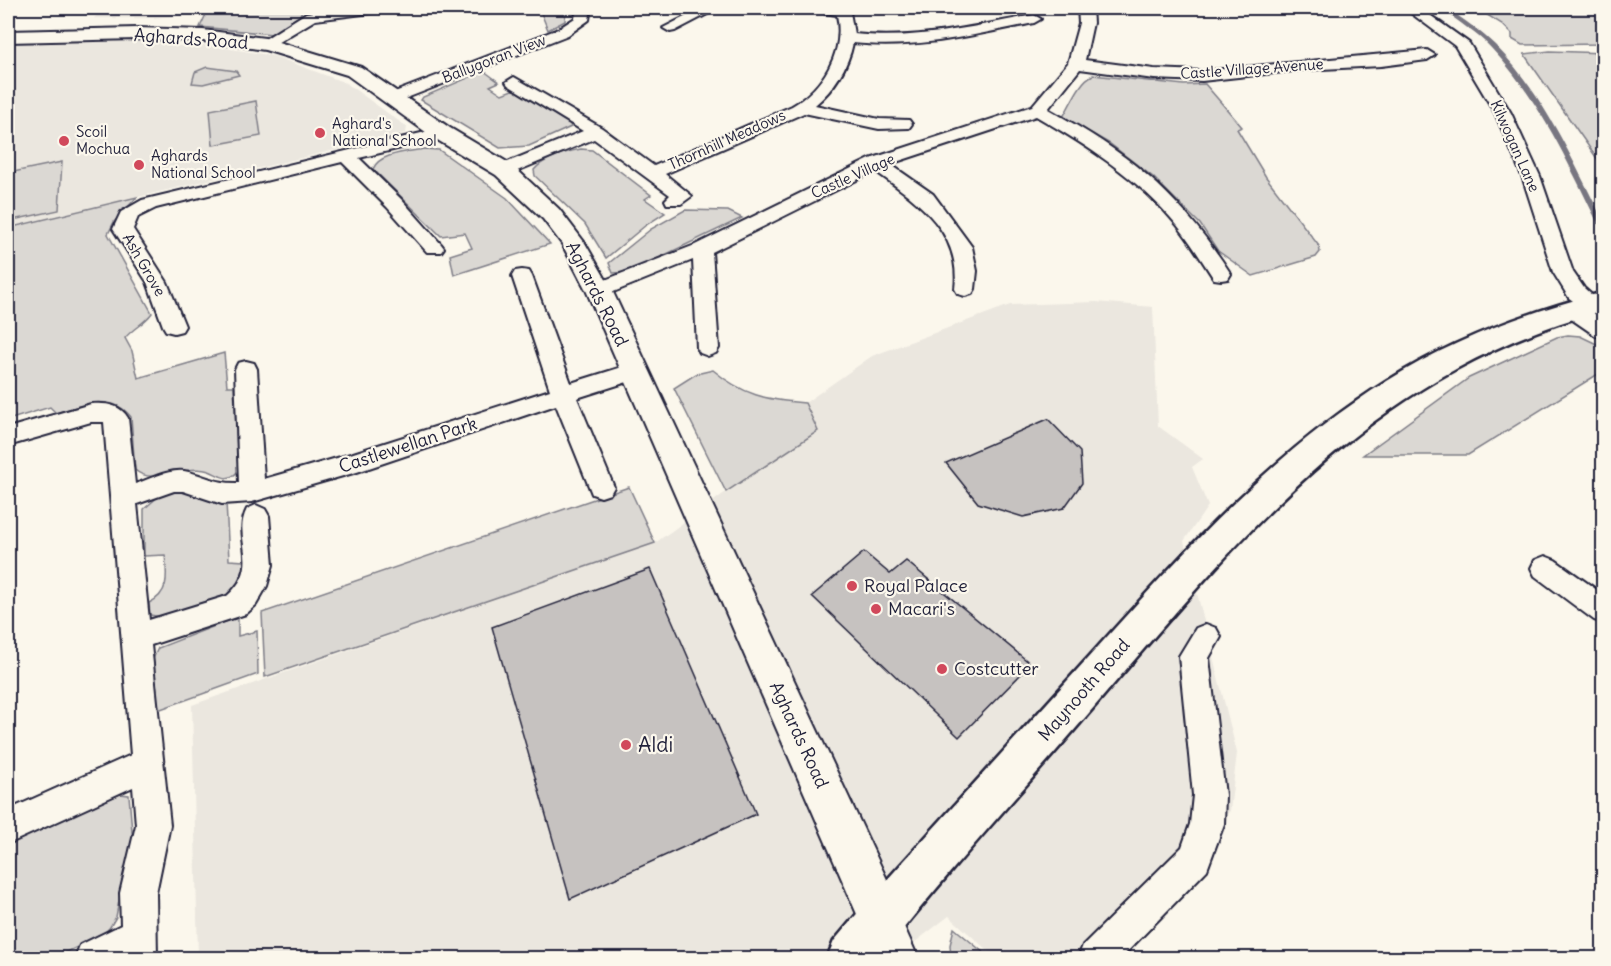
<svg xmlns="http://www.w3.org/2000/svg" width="1611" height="966" font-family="Delius,sans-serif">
  <rect width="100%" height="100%" fill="#fbf7ec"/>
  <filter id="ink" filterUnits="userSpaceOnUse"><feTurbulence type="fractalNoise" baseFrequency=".0167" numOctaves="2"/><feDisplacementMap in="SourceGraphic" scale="12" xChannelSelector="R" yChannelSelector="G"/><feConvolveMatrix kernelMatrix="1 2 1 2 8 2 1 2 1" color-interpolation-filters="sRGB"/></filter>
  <g filter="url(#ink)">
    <!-- built -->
    <g fill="#ebe7df">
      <path d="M 104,8 L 209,8 L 206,13 L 153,18 L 94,18 Z"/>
      <path d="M 78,39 L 160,40 L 174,46 L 209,45 L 274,56 L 346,83 L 407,127 L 406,133 L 8,228 L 8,44 Z"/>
      <path d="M 1096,302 L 1153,307 L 1158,426 L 1203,459 L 1192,467 L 1208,506 L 1184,541 L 1237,753 L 1230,811 L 1072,958 L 996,958 L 949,916 L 894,958 L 198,958 L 192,705 L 655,543 L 726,492 L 818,431 L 805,403 L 872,356 L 1010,305 Z"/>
    </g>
    <!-- green -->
    <g fill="#dbd8d3" stroke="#7e7d87" stroke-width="1.5">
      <path d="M 209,8 L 303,8 L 299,17 L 272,34 L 200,27 Z"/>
      <path d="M 539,8 L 566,8 L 565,21 L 548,30 Z"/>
      <path d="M 1476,8 L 1603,8 L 1603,44 L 1522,45 L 1512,39 L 1512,34 L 1502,24 Z"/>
      <path d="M 1550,51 L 1603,53 L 1603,167 L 1524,54 Z"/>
      <path d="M 207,67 L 236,71 L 239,75 L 203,84 L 192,83 L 195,72 Z"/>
      <path d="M 484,71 L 499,82 L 490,86 L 502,94 L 512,90 L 523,91 L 568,120 L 571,127 L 529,146 L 500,148 L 421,100 L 423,97 Z"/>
      <path d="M 1093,75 L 1184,85 L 1205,84 L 1242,127 L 1237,129 L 1266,177 L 1319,246 L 1320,252 L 1316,257 L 1253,276 L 1218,251 L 1200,224 L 1153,177 L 1110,144 L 1063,117 C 1071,104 1080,80 1093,75 Z"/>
      <path d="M 256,101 L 261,136 L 213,145 L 210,110 Z"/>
      <path d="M 424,149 L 439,150 L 507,198 L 550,244 L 454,275 L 450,255 L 472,248 L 465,233 L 441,236 L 373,169 C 379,153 409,152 424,149 Z"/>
      <path d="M 581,149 L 592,150 L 651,195 L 645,199 L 665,213 L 646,225 L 606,258 L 585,224 L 535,176 L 534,170 C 544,158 566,152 581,149 Z"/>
      <path d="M 62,162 L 59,210 L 8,221 L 8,173 Z"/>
      <path d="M 137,197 L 114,222 L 108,234 L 152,313 C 144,324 133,328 125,338 L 132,351 L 138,378 L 224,353 L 227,386 L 234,386 L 238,471 C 228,484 220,475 209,471 C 185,463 153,487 135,470 L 131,417 C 112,392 82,405 56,413 L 50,407 L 8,420 L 8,228 Z"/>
      <path d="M 685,210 L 728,211 L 742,218 L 629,272 L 613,273 L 609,263 L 651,229 Z"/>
      <path d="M 1568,335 L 1580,336 L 1603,347 L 1603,371 L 1468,455 L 1363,455 L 1469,378 L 1557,337 Z"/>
      <path d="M 713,370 C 743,395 766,400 805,403 L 818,431 L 726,492 L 674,388 L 696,374 Z"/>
      <path d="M 629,487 L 655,543 L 265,677 L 262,613 Z"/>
      <path d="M 183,490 L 226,502 L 229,560 L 244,561 L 245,575 L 232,593 L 162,617 L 150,615 L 149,603 C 170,593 167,575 165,555 L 144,556 L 144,509 L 160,495 Z"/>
      <path d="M 238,617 L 238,636 L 257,631 L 258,674 L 158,710 L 152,661 L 158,648 Z"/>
      <path d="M 120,794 L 129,795 L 133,844 L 125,868 L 116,917 L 110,927 L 103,935 L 54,958 L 8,958 L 8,843 Z"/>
      <path d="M 954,928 L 990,958 L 951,958 L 950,945 Z"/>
    </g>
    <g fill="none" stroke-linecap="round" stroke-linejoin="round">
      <!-- stream -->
      <path fill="#787681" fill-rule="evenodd" d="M 1442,8 L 1448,8 C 1463,20 1481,31 1495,45 C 1544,94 1573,161 1604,222 L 1604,232 L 1601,230 C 1570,167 1541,101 1492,49 C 1478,33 1458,23 1442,8 Z"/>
    </g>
    <!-- building -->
    <g fill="#c6c2c0" stroke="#22223b" stroke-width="1.5">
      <path d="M 1048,419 L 1080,452 L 1082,483 L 1064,508 L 1023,517 L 978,503 L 946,463 Z"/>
      <path d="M 864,552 L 890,574 L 906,561 L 1031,664 L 959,737 L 812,596 Z"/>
      <path d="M 650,569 L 756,814 L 570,899 L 492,627 Z"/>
    </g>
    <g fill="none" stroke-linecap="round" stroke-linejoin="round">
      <!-- minor casing -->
      <g stroke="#22223b" stroke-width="4">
        <g id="minor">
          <path d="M 347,8 L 386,8 L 379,12 L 315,20 L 270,47 L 265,49 L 257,44 L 306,13 Z"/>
          <path d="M 577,8 L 591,8 L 589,20 L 568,35 L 399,101 L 387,101 L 385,98 L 387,95 L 558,29 L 575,18 Z"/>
          <path d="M 702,8 L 719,8 L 675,31 L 670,32 L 663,28 Z"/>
          <path d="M 810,8 L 852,8 L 850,12 L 854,34 C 915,41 974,26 1034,15 L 1041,19 L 1034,23 C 974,35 915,50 853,43 C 848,67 834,89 815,105 L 879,119 L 909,120 L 912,124 L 909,128 L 879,129 L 804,113 L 665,174 L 692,196 L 681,204 L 667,204 L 665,200 L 670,195 L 594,139 L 510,174 L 498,174 L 495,170 L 498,166 L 583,131 L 508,85 L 506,82 L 514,77 L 602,128 L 654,166 L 792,106 C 823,88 845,52 837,15 L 812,11 Z"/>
          <path d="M 1078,8 L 1092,8 L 1093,23 L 1085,60 L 1154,69 L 1202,71 L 1427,50 L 1435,55 L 1427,60 L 1381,66 L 1302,70 L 1202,81 L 1154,79 L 1080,69 L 1048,109 C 1131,155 1179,194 1231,274 L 1228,279 L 1221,280 L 1214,279 C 1202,261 1191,242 1177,225 C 1139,179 1088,146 1036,116 L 890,164 L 933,194 L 972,247 L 977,271 L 975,289 L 972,294 L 965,296 L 958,294 L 955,289 C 962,231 917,201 875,171 L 712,252 L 719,348 L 716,353 L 708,356 L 700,353 L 697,348 L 693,260 L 606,295 L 599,297 L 592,295 L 589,290 L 592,285 L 695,245 L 870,159 L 1032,106 L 1068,63 L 1079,23 Z"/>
          <path d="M 1404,8 L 1420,8 L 1469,43 L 1511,113 L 1540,176 L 1573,272 L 1584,288 L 1602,304 L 1599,309 L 1589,310 L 1604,320 L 1604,338 L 1596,336 L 1564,314 L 1561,309 L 1564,304 L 1576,303 L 1569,298 L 1553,272 L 1522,176 L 1495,113 L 1455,46 Z"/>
          <path d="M 442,128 L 448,129 L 451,133 L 448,137 L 359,158 L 401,199 L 441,244 L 444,248 L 441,252 L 427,252 L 387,207 L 342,162 L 156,208 L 138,217 L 133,229 L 167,282 L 185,326 L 182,331 L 174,333 L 166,331 L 163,326 L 147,282 L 113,229 L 121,212 L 142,200 Z"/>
          <path d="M 522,270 L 529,271 L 532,276 L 571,383 L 635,363 L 643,365 L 646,371 L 643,377 L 577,398 L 614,487 L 610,494 L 601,497 L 592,494 L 556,405 L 357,472 L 252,502 L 222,504 L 183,491 L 174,491 L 137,504 L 149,620 L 227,596 C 264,564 231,539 247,509 L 256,505 L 265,509 L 269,516 L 273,565 L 267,586 L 256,605 L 246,614 L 151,645 L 170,825 L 156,893 L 157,958 L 75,958 L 80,945 L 121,925 L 120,893 L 136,825 L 133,787 L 8,844 L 8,810 L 131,755 L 104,422 L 91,422 L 8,446 L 8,428 L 91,404 C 105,403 120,404 128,418 L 135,484 C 150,479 169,469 184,471 C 205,475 216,484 239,483 L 235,369 L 238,363 L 246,361 L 254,363 L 257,369 L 264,479 L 344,456 L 550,390 L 512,276 L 515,271 Z"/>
          <path d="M 1545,556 L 1555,560 L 1604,595 L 1604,623 L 1594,620 L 1535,576 L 1531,568 L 1535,560 Z"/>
          <path d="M 1206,624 L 1216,628 L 1221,637 L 1209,658 L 1225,795 L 1224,824 L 1207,870 L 1121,958 L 1078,958 L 1083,945 L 1182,847 L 1190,824 L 1193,795 L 1179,656 L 1196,628 Z"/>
          <path d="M 882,901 L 895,906 L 918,958 L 881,958 L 864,919 L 869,906 Z"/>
        </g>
      </g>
      <!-- tertiary casing -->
      <g stroke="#22223b" stroke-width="4">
        <path id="tertiary" d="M 137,28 L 203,30 L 265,38 L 361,67 L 450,128 L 512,165 L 559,209 L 585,243 L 612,290 L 898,903 L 904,919 L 898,935 L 882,941 L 866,935 L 586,290 L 562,244 L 543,219 L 496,175 L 434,138 L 347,75 L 265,50 L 203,41 L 137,39 L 8,42 L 8,31 Z"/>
      </g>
      <!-- secondary casing -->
      <g stroke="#22223b" stroke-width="5">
        <path id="secondary" d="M 1604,292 L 1604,310 C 1368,372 1234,544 1083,720 C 1015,799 944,876 880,958 L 827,958 L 834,941 L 866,903 C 939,822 1013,741 1086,660 C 1178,558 1270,454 1387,381 C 1454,339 1527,312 1604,292 Z"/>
      </g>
      <!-- minor -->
      <use href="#minor" fill="#fbf7ec" fill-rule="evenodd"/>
      <!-- tertiary -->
      <use href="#tertiary" fill="#fbf7ec" fill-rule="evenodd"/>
      <!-- secondary -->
      <use href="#secondary" fill="#fbf7ec" fill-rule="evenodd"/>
    </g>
  </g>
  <!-- markers -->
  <g fill="#d1495b" stroke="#fbf7ec" stroke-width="2">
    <circle cx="320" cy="133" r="6"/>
    <circle cx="64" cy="141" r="6"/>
    <circle cx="139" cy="165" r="6"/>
    <circle cx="852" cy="586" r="6"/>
    <circle cx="876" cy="609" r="6"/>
    <circle cx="942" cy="669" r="6"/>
    <circle cx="626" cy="745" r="6"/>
  </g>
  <g text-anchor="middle" stroke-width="4.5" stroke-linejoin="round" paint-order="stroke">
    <!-- far-street labels -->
    <g font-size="15" fill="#22223b" stroke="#fbf7ec">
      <text transform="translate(494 59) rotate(-21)" y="5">Ballygoran View</text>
      <text transform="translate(1252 69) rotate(-4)" y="5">Castle Village Avenue</text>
      <text transform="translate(727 140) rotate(-24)" y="5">Thornhill Meadows</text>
      <text transform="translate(1515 146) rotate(66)" y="5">Kilwogan Lane</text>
      <text transform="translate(853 176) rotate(-24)" y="5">Castle Village</text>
      <text transform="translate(144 265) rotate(60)" y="5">Ash Grove</text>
    </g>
    <!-- far-poi labels -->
    <g font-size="15" fill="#22223b" stroke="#fbf7ec" text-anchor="start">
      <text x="332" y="129">Aghard's<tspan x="332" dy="17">National School</tspan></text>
      <text x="76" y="137">Scoil<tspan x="76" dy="17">Mochua</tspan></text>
      <text x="151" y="161">Aghards<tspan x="151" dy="17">National School</tspan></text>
    </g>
    <!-- street labels -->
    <g font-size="18" fill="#22223b" stroke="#fbf7ec">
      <text transform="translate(191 39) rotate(4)" y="6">Aghards Road</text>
      <text transform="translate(597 294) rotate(63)" y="6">Aghards Road</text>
      <text transform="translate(408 445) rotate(-18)" y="6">Castlewellan Park</text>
      <text transform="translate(1084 690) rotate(-49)" y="6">Maynooth Road</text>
      <text transform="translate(799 735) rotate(65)" y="6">Aghards Road</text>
    </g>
    <!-- poi labels -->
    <g font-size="18" fill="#22223b" stroke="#fbf7ec" text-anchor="start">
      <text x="864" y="592">Royal Palace</text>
      <text x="888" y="615">Macari's</text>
      <text x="954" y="675">Costcutter</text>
    </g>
    <!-- near-poi labels -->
    <g font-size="21" fill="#22223b" stroke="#fbf7ec" text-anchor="start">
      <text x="638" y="752">Aldi</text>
    </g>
  </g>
  <!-- margin -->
  <rect width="1611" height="966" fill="none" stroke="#fbf7ec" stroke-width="30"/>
  <rect x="15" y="15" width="1581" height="936" fill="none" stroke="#22223b" stroke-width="2" filter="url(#ink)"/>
</svg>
